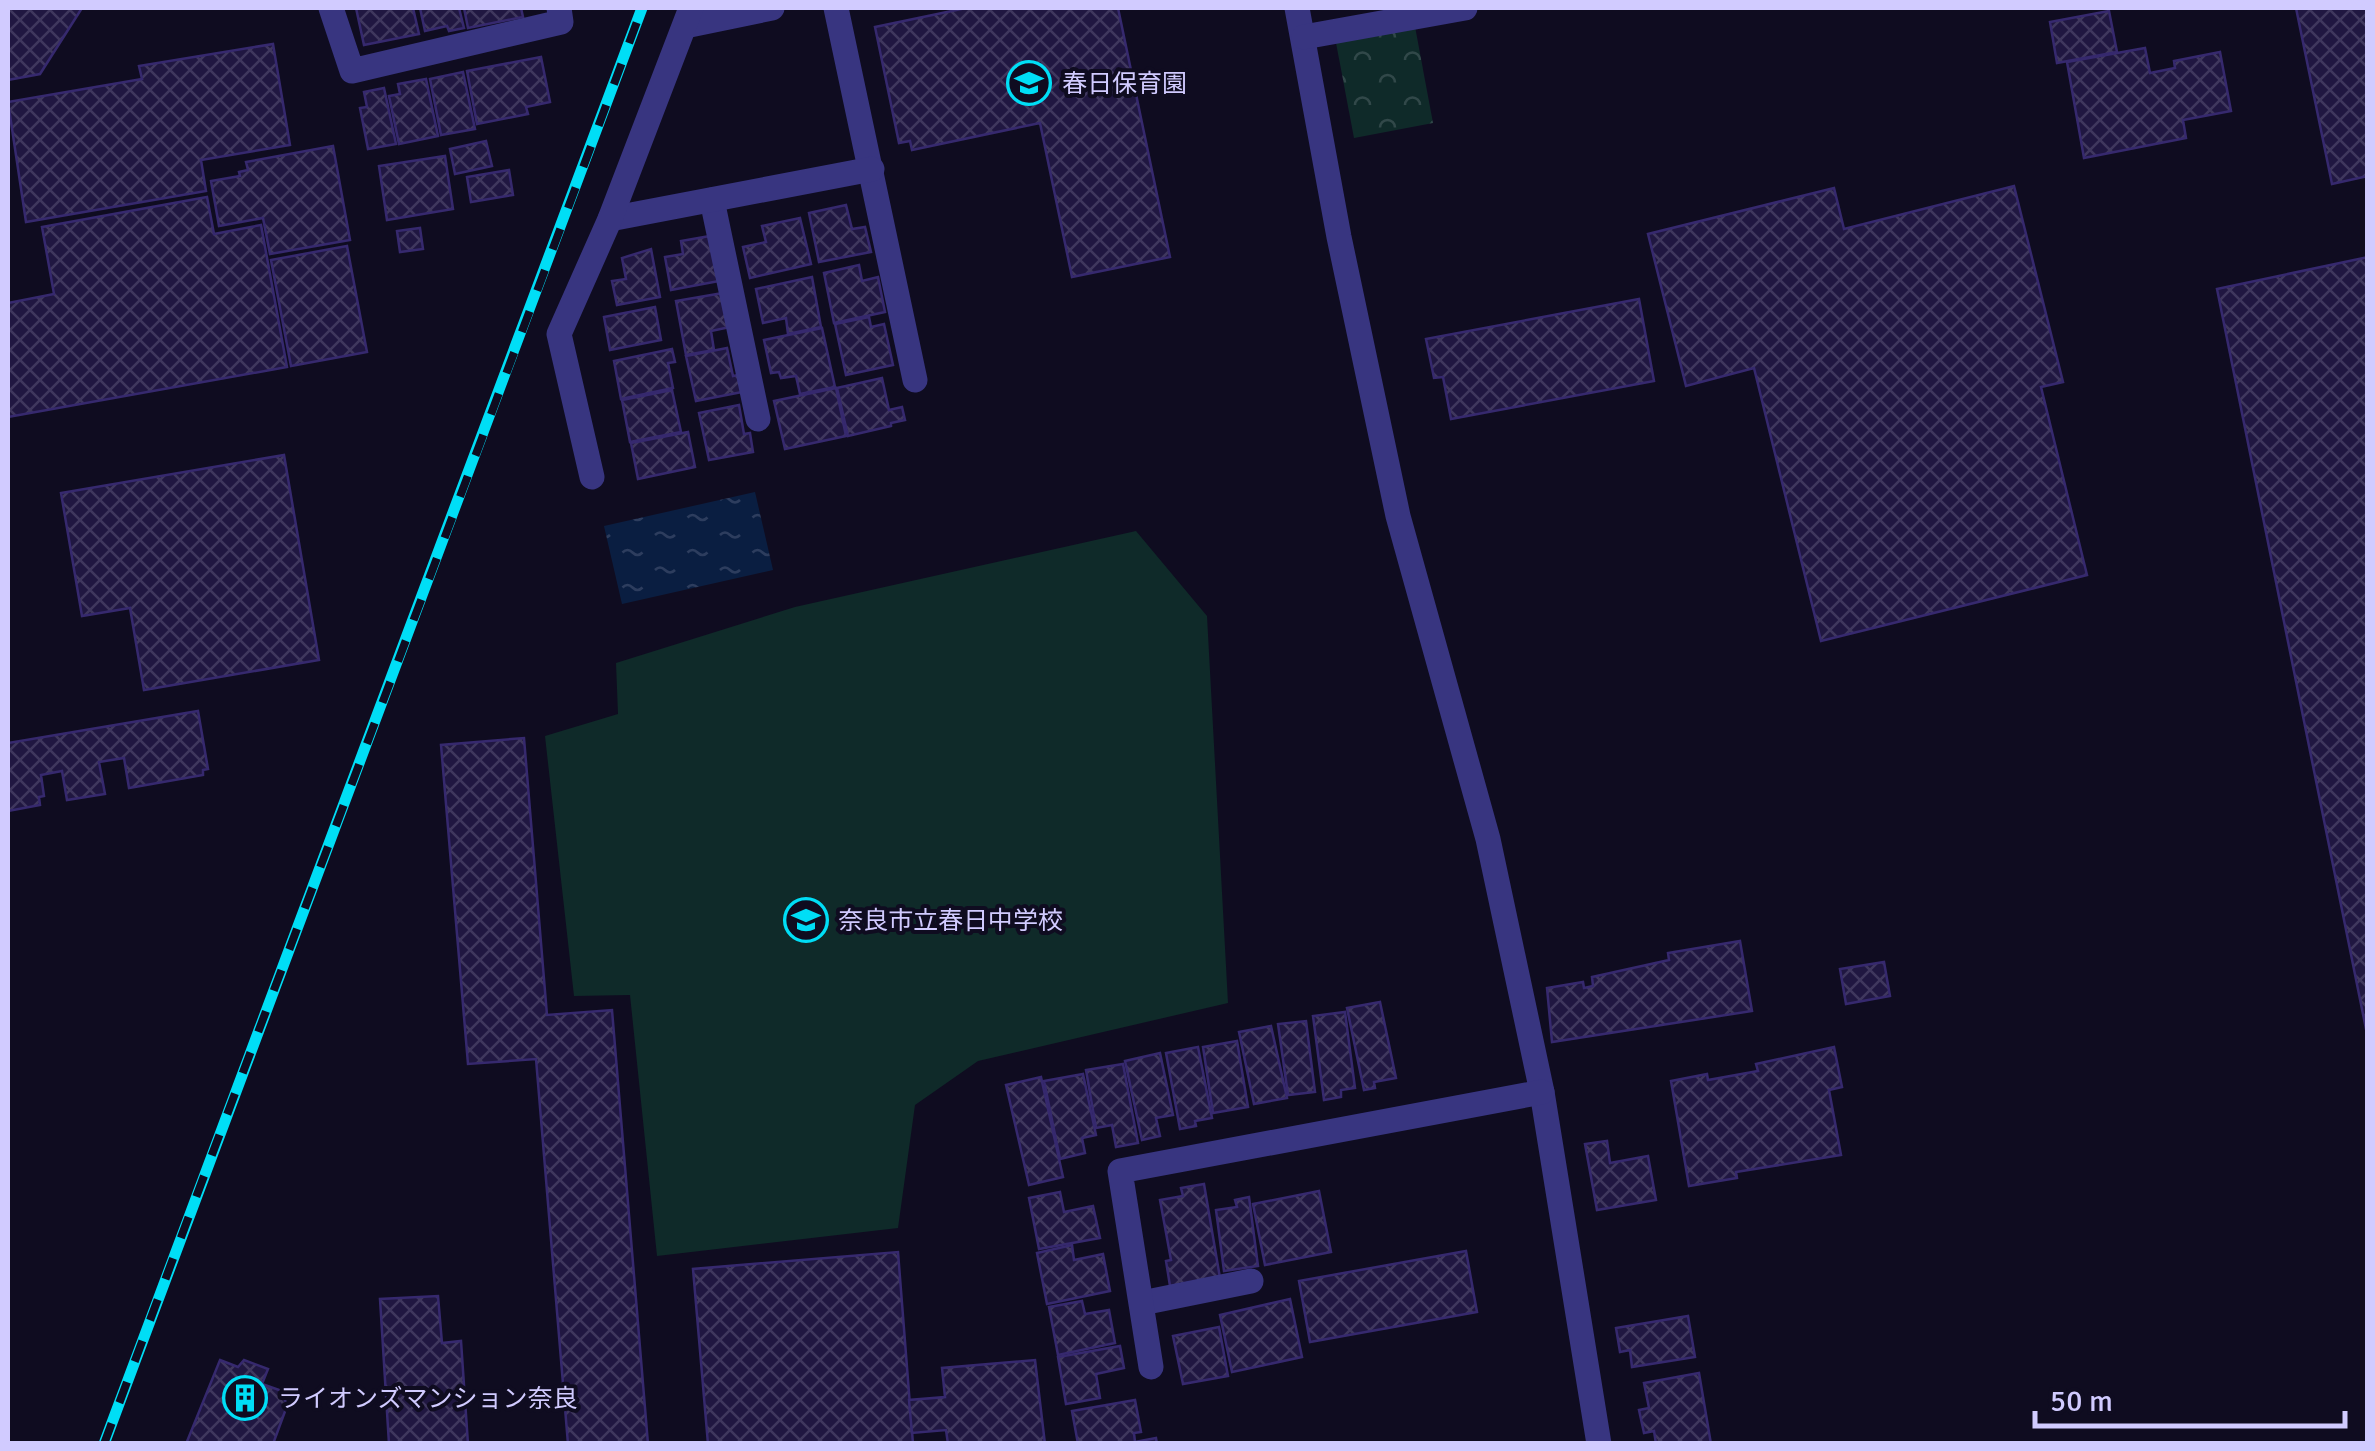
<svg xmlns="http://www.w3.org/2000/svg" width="2375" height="1451" font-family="Signika,'Noto Sans JP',sans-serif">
  <defs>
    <pattern id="forest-crowns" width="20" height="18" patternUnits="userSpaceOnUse" patternTransform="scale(2.5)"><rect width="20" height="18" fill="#0f2a29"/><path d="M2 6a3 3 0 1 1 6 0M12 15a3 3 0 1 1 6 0" fill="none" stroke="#314849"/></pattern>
    <pattern id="water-ripples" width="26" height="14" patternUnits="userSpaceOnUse" patternTransform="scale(2.5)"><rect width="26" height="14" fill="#0a1e41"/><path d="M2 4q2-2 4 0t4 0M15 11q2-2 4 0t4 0" fill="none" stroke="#2d3d5e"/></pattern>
    <pattern id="building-cross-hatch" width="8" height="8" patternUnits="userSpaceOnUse" patternTransform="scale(2.5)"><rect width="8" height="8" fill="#201741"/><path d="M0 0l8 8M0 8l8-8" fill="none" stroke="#3f375e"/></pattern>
  </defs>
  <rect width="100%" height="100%" fill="#0f0c20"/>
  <!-- forest -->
  <path fill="url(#forest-crowns)" d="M 1413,16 L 1433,123 L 1354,138 L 1334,32 Z"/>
  <!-- garden -->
  <path fill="#0f2a29" d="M 1136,531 L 1207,616 L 1228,1003 L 978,1061 L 915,1105 L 898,1228 L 657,1256 L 630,995 L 574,996 L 545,736 L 618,714 L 616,663 L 795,607 Z"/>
  <!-- water -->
  <path fill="url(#water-ripples)" d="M 755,492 L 773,570 L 622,604 L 604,526 Z"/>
  <!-- building -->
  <g fill="url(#building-cross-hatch)" stroke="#36296e" stroke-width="2.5">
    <path d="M 8,8 L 82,8 L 40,74 L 8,80 Z"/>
    <path d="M 356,8 L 413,8 L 419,34 L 364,45 Z"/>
    <path d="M 420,8 L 459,8 L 464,28 L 449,31 L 447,26 L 425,31 Z"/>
    <path d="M 464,8 L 521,8 L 523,17 L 468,28 Z"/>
    <path d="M 966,8 L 1118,8 L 1170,257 L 1072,277 L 1040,123 L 912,150 L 910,141 L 899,143 L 875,27 Z"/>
    <path d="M 2296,8 L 2368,8 L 2368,176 L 2332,184 Z"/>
    <path d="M 2109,11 L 2117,52 L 2057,63 L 2050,22 Z"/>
    <path d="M 273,44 L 290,145 L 201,160 L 206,191 L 26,222 L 8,102 L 142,79 L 139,66 Z"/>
    <path d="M 2145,48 L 2150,73 L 2175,68 L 2174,61 L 2220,52 L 2231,111 L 2183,120 L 2186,138 L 2084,158 L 2067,62 Z"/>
    <path d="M 541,57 L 550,102 L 526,107 L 528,114 L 477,124 L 467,71 Z"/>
    <path d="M 463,72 L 475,129 L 441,135 L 430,79 Z"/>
    <path d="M 426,79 L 438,136 L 399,144 L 389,96 L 400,94 L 398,84 Z"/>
    <path d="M 384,88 L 396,144 L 368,149 L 360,108 L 367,107 L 364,92 Z"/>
    <path d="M 486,141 L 492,166 L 455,174 L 450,149 Z"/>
    <path d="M 333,146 L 350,240 L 270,254 L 263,218 L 219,226 L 211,181 L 240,176 L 239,172 L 248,170 L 246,162 Z"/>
    <path d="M 445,156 L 453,209 L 387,220 L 379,166 Z"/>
    <path d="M 509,170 L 513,195 L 471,202 L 467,177 Z"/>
    <path d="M 2014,186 L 2063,382 L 2041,387 L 2087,575 L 1821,641 L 1754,368 L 1686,386 L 1648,234 L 1834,188 L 1844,229 Z"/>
    <path d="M 207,197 L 214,234 L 261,225 L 287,367 L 8,417 L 8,303 L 54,294 L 42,227 Z"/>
    <path d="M 846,205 L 852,229 L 865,227 L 871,252 L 819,262 L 809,213 Z"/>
    <path d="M 800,218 L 811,264 L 750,278 L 743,247 L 766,242 L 762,226 Z"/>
    <path d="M 420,228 L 423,249 L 400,252 L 397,231 Z"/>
    <path d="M 710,236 L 719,281 L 671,290 L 665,257 L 683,254 L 681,241 Z"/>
    <path d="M 347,246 L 367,352 L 291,366 L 271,260 Z"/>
    <path d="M 651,249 L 660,297 L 617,305 L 612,281 L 626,279 L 622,258 Z"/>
    <path d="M 2368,257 L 2368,1039 L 2217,289 Z"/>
    <path d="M 859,265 L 862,281 L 878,277 L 885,312 L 834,323 L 824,273 Z"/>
    <path d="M 812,277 L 821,327 L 788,334 L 786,318 L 763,323 L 756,289 Z"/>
    <path d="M 723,293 L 730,327 L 711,331 L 714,350 L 686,355 L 676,301 Z"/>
    <path d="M 1639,299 L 1654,381 L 1451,419 L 1443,377 L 1434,378 L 1426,339 Z"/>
    <path d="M 655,307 L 661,340 L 610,350 L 604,317 Z"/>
    <path d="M 869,317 L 871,327 L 884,324 L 893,365 L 846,375 L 835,324 Z"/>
    <path d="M 822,328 L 835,387 L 800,394 L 796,376 L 781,378 L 779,372 L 771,373 L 764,340 Z"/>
    <path d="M 727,348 L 733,376 L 738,375 L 742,392 L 696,401 L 686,356 Z"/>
    <path d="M 672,349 L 675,362 L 668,363 L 673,388 L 621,399 L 614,361 Z"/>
    <path d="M 882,378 L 889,410 L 902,407 L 905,420 L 891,423 L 891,426 L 848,436 L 837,388 Z"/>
    <path d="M 836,388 L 846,436 L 785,449 L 774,401 Z"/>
    <path d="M 672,390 L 681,432 L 630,442 L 622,400 Z"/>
    <path d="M 739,405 L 744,434 L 750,433 L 753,452 L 709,460 L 699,413 Z"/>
    <path d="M 688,432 L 695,467 L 638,479 L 631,443 Z"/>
    <path d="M 284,455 L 319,660 L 144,690 L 130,608 L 82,616 L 61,493 Z"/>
    <path d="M 198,711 L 208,769 L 203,770 L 203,775 L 129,788 L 124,758 L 99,762 L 105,794 L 67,800 L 62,771 L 41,775 L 44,796 L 39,797 L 40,805 L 8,811 L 8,743 Z"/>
    <path d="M 524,738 L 547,1015 L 612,1010 L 648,1444 L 568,1444 L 536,1059 L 468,1064 L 441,745 Z"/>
    <path d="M 1740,941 L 1752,1011 L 1552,1042 L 1547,988 L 1583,982 L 1584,988 L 1593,986 L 1592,977 L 1669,960 L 1668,953 Z"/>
    <path d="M 1884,962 L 1890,996 L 1846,1004 L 1840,969 Z"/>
    <path d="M 1380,1002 L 1396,1078 L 1374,1082 L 1375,1088 L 1364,1090 L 1347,1008 Z"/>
    <path d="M 1345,1012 L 1355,1088 L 1341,1090 L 1341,1097 L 1324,1100 L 1313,1016 Z"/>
    <path d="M 1306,1021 L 1315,1092 L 1288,1095 L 1278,1024 Z"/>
    <path d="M 1271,1026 L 1287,1098 L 1254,1104 L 1239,1032 Z"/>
    <path d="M 1237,1041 L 1248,1107 L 1213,1113 L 1203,1047 Z"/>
    <path d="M 1198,1047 L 1212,1118 L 1195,1121 L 1196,1126 L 1180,1129 L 1166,1053 Z"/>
    <path d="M 1834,1047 L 1842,1087 L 1829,1090 L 1841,1155 L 1736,1172 L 1737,1178 L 1689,1186 L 1671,1081 L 1707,1074 L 1708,1080 L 1758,1071 L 1756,1064 Z"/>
    <path d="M 1160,1053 L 1173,1115 L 1156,1118 L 1160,1136 L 1142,1140 L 1125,1061 Z"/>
    <path d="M 1123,1064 L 1138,1143 L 1116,1147 L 1112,1125 L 1096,1128 L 1086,1070 Z"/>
    <path d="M 1083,1074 L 1096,1135 L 1082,1138 L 1085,1153 L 1060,1159 L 1044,1081 Z"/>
    <path d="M 1041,1077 L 1063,1177 L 1029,1185 L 1006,1085 Z"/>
    <path d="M 1607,1141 L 1610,1163 L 1648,1156 L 1656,1200 L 1597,1210 L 1585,1144 Z"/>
    <path d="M 1204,1184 L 1220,1278 L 1170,1286 L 1166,1261 L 1171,1260 L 1160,1200 L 1183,1196 L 1181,1188 Z"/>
    <path d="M 1319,1191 L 1331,1252 L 1265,1265 L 1253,1204 Z"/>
    <path d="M 1060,1192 L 1064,1212 L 1093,1206 L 1100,1238 L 1039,1249 L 1029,1198 Z"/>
    <path d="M 1249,1197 L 1258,1266 L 1224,1271 L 1216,1210 L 1237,1207 L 1235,1200 Z"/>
    <path d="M 1072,1245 L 1074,1260 L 1103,1254 L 1110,1291 L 1047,1304 L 1037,1253 Z"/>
    <path d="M 1466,1251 L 1477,1312 L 1310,1342 L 1299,1281 Z"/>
    <path d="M 898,1252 L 913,1444 L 708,1444 L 693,1269 Z"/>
    <path d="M 438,1296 L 442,1343 L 461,1341 L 468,1444 L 389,1444 L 380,1299 Z"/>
    <path d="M 1290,1299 L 1302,1357 L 1232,1372 L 1220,1315 Z"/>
    <path d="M 1082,1301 L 1085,1314 L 1109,1310 L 1115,1343 L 1058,1355 L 1049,1307 Z"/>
    <path d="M 1688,1316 L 1695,1357 L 1632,1367 L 1630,1350 L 1620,1352 L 1616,1328 Z"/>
    <path d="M 1219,1327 L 1228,1376 L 1183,1384 L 1173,1336 Z"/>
    <path d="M 1120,1346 L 1124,1368 L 1096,1374 L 1100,1398 L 1066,1404 L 1058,1357 Z"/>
    <path d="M 220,1360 L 238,1367 L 244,1360 L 268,1369 L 262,1384 L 282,1391 L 287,1406 L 273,1444 L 186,1444 Z"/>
    <path d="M 1035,1360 L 1045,1444 L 948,1444 L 946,1430 L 912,1433 L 909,1400 L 945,1397 L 942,1368 Z"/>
    <path d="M 1699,1373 L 1711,1444 L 1656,1444 L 1654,1431 L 1644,1433 L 1639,1410 L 1649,1408 L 1644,1383 Z"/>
    <path d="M 1135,1400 L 1141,1432 L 1134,1433 L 1135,1442 L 1156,1438 L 1157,1444 L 1078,1444 L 1072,1411 Z"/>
  </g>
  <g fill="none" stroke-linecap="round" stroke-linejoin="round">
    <!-- minor -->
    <g stroke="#383580" stroke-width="25">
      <path d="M 331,8 L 352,71 L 561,22 L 559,8"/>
      <path d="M 836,8 L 915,380"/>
      <path d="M 1297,8 L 1339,237 L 1398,516 L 1488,839 L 1542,1092 L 1599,1444"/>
      <path d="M 685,26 L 772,8"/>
      <path d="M 1304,37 L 1465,8"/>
      <path d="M 712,200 L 758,419"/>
      <path d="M 610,219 L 872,169"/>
      <path d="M 592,477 L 559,334 L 610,219 L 691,8"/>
      <path d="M 1142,1303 L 1251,1281"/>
      <path d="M 1151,1367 L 1120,1171 L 1542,1092"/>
    </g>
    <!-- rail casing -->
    <g stroke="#00def6" stroke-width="11">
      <path id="rail" d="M 104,1444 C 282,964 466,487 642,8"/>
    </g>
    <!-- rail -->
    <use href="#rail" stroke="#0f0c20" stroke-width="8" stroke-dasharray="22" stroke-linecap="butt"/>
  </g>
  <!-- icons -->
  <defs>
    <g id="school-ring" transform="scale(2.25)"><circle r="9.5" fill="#0f0c20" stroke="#00def6" stroke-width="1.5"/><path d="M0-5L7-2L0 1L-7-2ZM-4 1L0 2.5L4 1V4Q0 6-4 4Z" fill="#00def6"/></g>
    <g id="building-ring" transform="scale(2.25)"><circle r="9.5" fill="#0f0c20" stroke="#00def6" stroke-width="1.5"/><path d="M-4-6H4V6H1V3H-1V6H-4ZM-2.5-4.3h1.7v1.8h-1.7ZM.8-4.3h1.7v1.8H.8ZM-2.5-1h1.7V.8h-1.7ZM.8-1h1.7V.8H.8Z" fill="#00def6"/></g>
  </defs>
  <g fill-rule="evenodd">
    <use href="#school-ring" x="1029" y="83"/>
    <use href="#school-ring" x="806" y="920"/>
    <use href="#building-ring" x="245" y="1398"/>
  </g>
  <g text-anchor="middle" stroke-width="8" stroke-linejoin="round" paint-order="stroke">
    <!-- poi labels -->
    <g font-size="25" fill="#d1cbff" stroke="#0f0c20" text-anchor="start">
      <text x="1062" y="92">春日保育園</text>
      <text x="838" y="929">奈良市立春日中学校</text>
      <text x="278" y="1407">ライオンズマンション奈良</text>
    </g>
  </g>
  <!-- border -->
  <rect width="2375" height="1451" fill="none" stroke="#d1cbff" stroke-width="20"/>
  <!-- scale -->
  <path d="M2035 1411v15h310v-15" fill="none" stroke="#d1cbff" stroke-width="5"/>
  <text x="2050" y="1411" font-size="30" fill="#d1cbff" stroke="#0f0c20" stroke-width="8" paint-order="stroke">50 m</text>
</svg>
